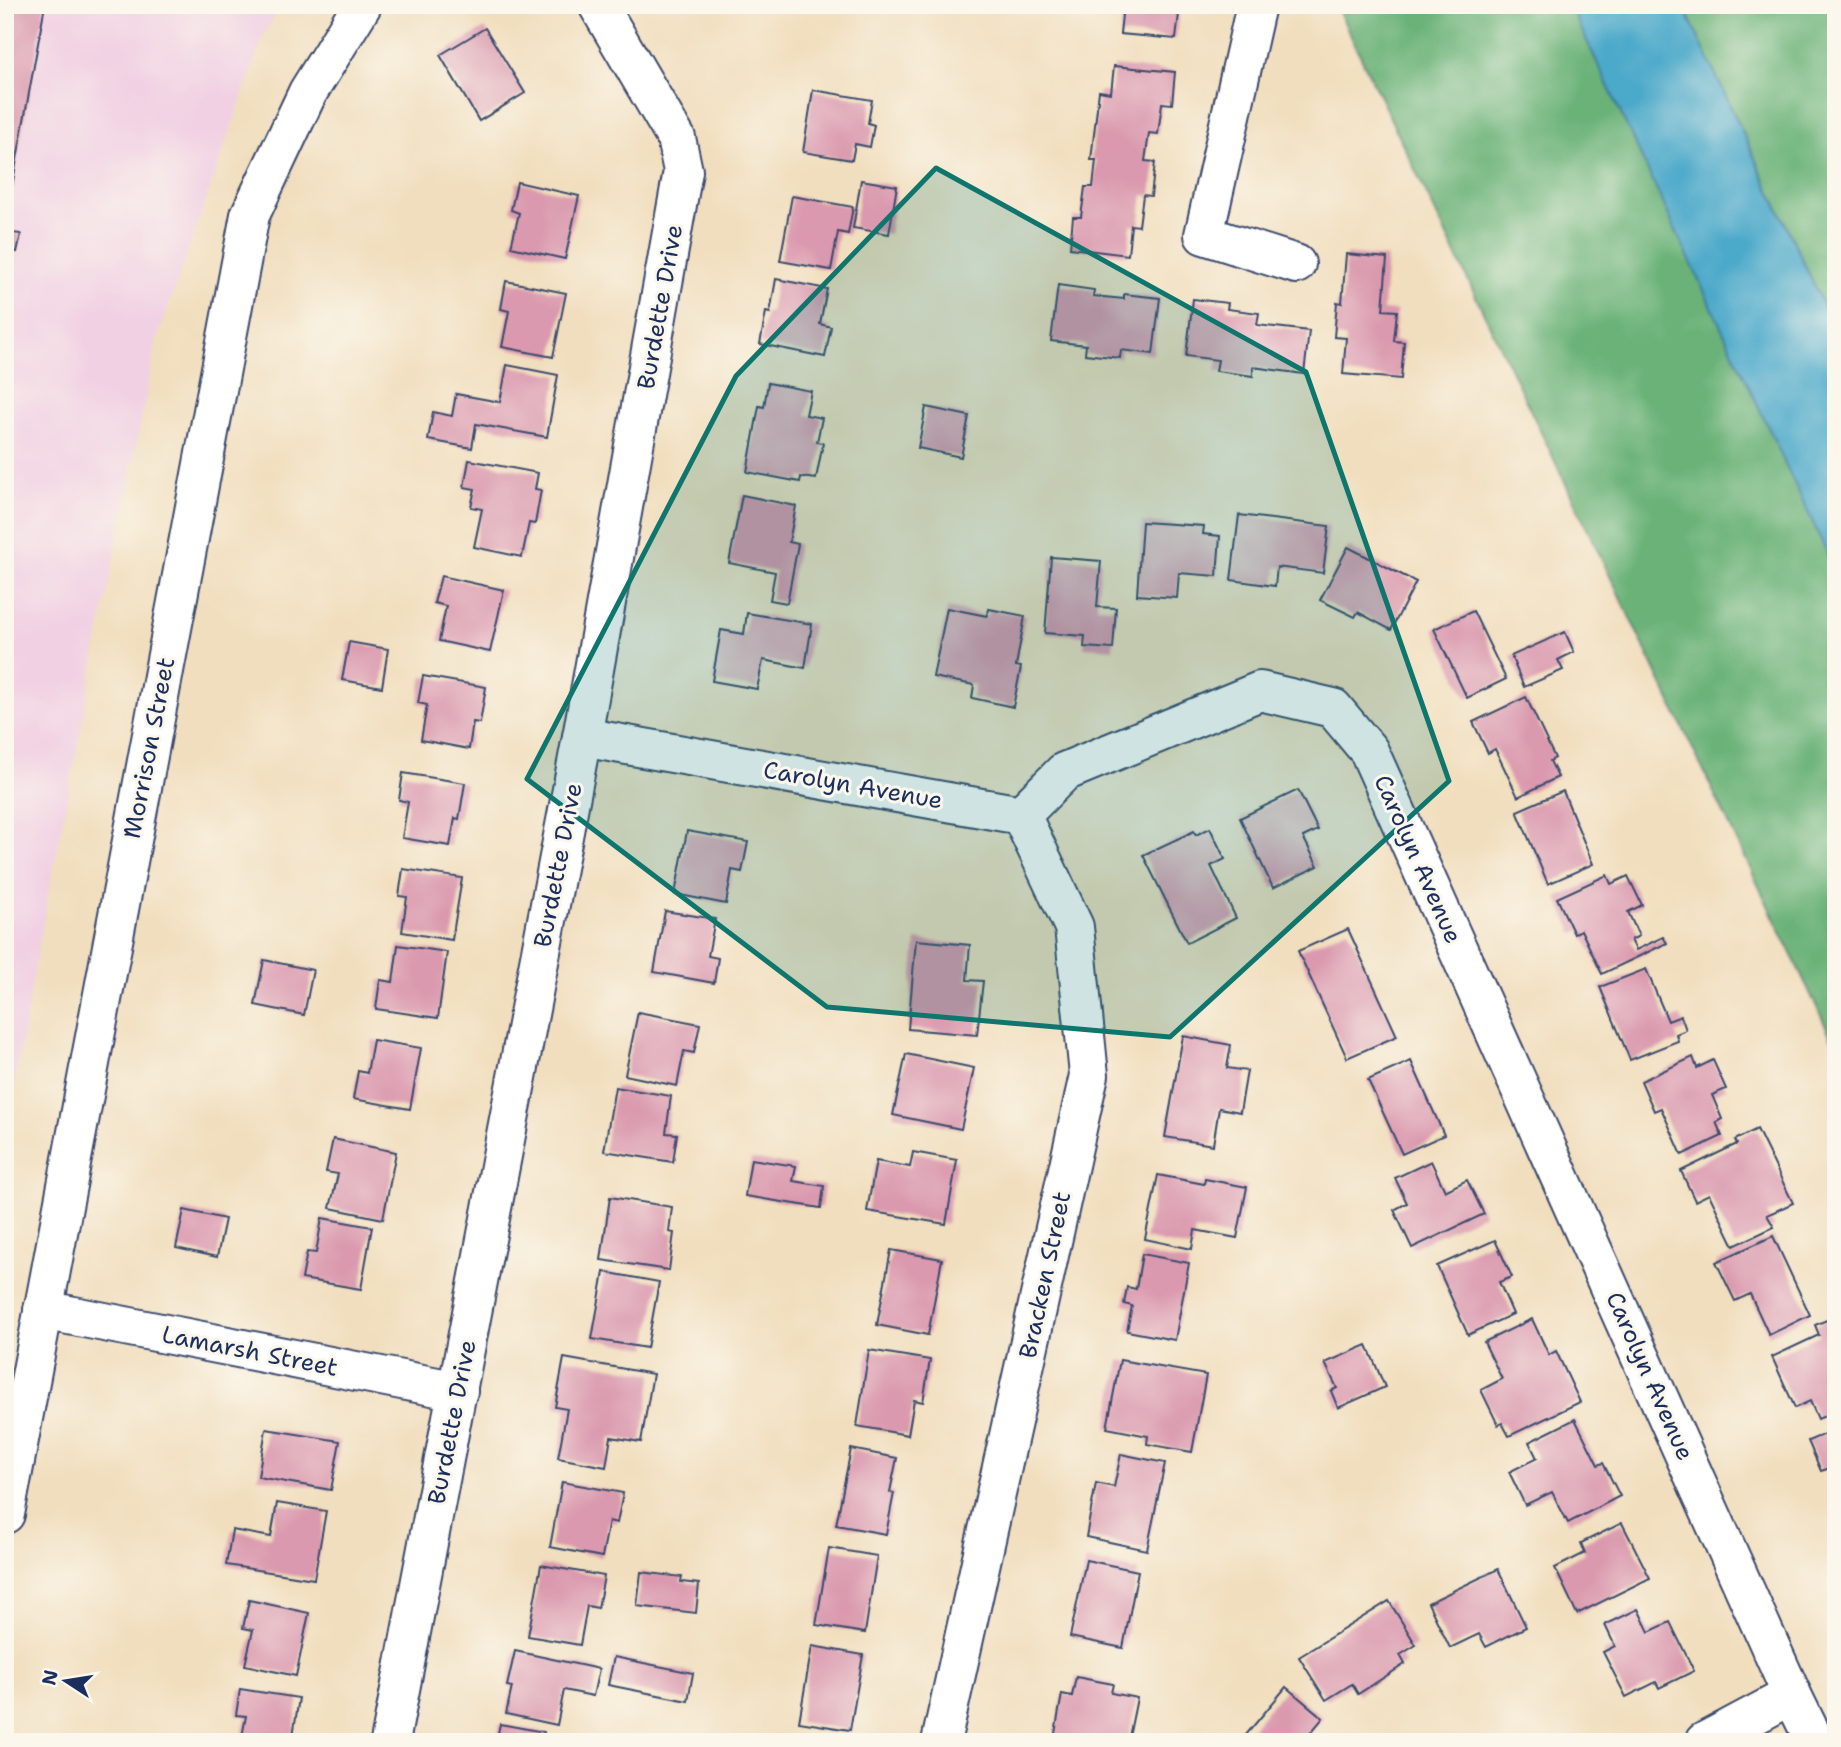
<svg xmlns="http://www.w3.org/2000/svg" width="1841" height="1747" font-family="'Shantell Sans',sans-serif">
  <rect width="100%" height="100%" fill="#fbf7ec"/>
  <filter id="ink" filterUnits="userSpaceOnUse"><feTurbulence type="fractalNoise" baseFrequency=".0143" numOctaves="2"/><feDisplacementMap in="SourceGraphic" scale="14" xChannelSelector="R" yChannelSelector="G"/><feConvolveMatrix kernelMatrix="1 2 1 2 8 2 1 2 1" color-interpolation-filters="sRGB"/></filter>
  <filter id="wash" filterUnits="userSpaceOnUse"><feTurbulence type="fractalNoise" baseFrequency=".00686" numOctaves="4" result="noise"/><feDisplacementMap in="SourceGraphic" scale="28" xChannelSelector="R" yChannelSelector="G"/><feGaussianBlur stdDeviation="1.57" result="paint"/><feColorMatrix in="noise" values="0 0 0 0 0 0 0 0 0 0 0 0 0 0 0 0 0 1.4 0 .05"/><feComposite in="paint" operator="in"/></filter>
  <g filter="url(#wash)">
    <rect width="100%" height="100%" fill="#f1debe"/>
    <!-- built -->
    <path fill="#f1d0e3" d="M 5,5 L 281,5 L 265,32 L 157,338 L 43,922 L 5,1132 Z"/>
    <!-- forest -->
    <g fill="#6bb278" stroke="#43706b" stroke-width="2">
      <path d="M 1336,5 L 1575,5 L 1836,563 L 1836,1047 Z"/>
      <path d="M 1683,5 L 1836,5 L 1836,332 Z"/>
    </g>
    <!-- water -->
    <path fill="#4ba9ca" stroke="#336c94" stroke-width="2" d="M 1570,5 L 1683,5 L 1836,332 L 1836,572 Z"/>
    <g id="blocks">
      <!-- building -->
      <g fill="#da99ae">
        <path d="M 5,5 L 45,5 L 7,214 L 5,214 Z"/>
        <path d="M 1123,5 L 1180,5 L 1176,39 L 1120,34 Z"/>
        <path d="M 485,28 L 525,93 L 479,121 L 440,55 Z"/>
        <path d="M 1114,66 L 1175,72 L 1172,104 L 1162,103 L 1158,134 L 1149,133 L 1145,161 L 1155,162 L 1151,196 L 1143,195 L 1139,226 L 1131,225 L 1128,255 L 1070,248 L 1073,217 L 1081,217 L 1085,187 L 1093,187 L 1096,160 L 1091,160 L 1099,91 L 1111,93 Z"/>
        <path d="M 813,90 L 872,100 L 868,123 L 874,125 L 870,147 L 855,144 L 852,160 L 803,152 Z"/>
        <path d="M 861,180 L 897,186 L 889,234 L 853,228 Z"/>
        <path d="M 517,182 L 579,196 L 565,259 L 511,247 L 519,213 L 511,210 Z"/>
        <path d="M 792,196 L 853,207 L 848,234 L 838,232 L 831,270 L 780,261 Z"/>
        <path d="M 5,232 L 21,234 L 17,252 L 5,250 Z"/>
        <path d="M 1346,254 L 1387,258 L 1383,310 L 1397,311 L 1394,341 L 1404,342 L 1401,379 L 1343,374 L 1346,338 L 1334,337 L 1337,302 L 1342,303 Z"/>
        <path d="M 776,279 L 827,289 L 820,324 L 831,327 L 825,357 L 760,344 L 766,312 L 770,313 Z"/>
        <path d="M 506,281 L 566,293 L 553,357 L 502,347 L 509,311 L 501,309 Z"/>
        <path d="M 1058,285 L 1094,290 L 1093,296 L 1124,299 L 1124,294 L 1160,298 L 1153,354 L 1121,350 L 1120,358 L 1085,354 L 1086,345 L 1051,341 Z"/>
        <path d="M 1193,299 L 1228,303 L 1227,309 L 1259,313 L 1257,325 L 1309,331 L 1304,374 L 1253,367 L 1253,376 L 1216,371 L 1218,360 L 1186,356 Z"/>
        <path d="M 507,365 L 558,375 L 547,437 L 476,424 L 472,448 L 428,440 L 433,412 L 452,416 L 456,394 L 500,402 Z"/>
        <path d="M 768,383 L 811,391 L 806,415 L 822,418 L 817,442 L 823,443 L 816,479 L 801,477 L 800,482 L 747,472 L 759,406 L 764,407 Z"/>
        <path d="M 926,407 L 969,416 L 961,457 L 918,448 Z"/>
        <path d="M 469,460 L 538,473 L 535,489 L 541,490 L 535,524 L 529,523 L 522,557 L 474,547 L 482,509 L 471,507 L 475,489 L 464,487 Z"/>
        <path d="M 742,495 L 796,506 L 789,542 L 798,544 L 787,603 L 770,600 L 775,572 L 729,563 Z"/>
        <path d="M 1239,515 L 1329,526 L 1323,573 L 1277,567 L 1275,586 L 1231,580 Z"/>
        <path d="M 1142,522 L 1204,526 L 1203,534 L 1220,536 L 1217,576 L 1179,573 L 1177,598 L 1137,595 Z"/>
        <path d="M 1348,547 L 1416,582 L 1391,630 L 1358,612 L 1355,617 L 1320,600 Z"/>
        <path d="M 1051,557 L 1101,561 L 1097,607 L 1116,608 L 1113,649 L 1084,647 L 1085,636 L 1045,633 Z"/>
        <path d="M 441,576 L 504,590 L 490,652 L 439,641 L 446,606 L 434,603 Z"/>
        <path d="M 947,608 L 987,616 L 989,609 L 1025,616 L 1016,666 L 1021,667 L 1013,707 L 972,698 L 974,685 L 933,677 Z"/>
        <path d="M 1473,611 L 1506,679 L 1467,698 L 1434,629 Z"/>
        <path d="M 747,613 L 812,624 L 805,668 L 763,660 L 757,689 L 712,681 L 721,630 L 744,634 Z"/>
        <path d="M 1565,632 L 1574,652 L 1558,660 L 1563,670 L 1524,687 L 1511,656 Z"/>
        <path d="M 349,642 L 388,649 L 382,687 L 342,680 Z"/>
        <path d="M 423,676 L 486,687 L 480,723 L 473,722 L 469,749 L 421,740 L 427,705 L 418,703 Z"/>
        <path d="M 1526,697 L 1555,758 L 1550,761 L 1558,777 L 1518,797 L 1495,749 L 1488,753 L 1473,722 Z"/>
        <path d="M 403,773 L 465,783 L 459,819 L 455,818 L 450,846 L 402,838 L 408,802 L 399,800 Z"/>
        <path d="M 1298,790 L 1318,830 L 1303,837 L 1318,866 L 1273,888 L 1240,818 Z"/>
        <path d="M 1563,791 L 1593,864 L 1548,884 L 1517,811 Z"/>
        <path d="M 1210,828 L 1225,859 L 1211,866 L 1236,918 L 1187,943 L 1143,855 L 1194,831 L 1196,835 Z"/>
        <path d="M 687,831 L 748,842 L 742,872 L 732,870 L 726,904 L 675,894 Z"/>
        <path d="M 403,869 L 462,878 L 452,940 L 402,932 L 407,897 L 399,896 Z"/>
        <path d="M 1607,875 L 1611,884 L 1628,876 L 1642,905 L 1628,912 L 1639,936 L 1631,940 L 1636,950 L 1663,937 L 1667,943 L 1602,974 L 1581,930 L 1574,934 L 1557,898 Z"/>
        <path d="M 665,911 L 715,919 L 708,956 L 718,958 L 714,983 L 654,972 Z"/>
        <path d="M 1348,929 L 1397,1036 L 1347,1058 L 1298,951 Z"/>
        <path d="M 916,940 L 970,945 L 967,980 L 983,981 L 977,1035 L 908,1029 Z"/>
        <path d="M 398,945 L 447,952 L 438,1018 L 376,1009 L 380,980 L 393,982 Z"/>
        <path d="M 264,960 L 313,970 L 304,1015 L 255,1005 Z"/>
        <path d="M 1646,969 L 1668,1021 L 1681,1016 L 1686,1030 L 1676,1034 L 1678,1041 L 1630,1060 L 1600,987 Z"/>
        <path d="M 638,1012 L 700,1024 L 694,1053 L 684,1051 L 677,1086 L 625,1075 Z"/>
        <path d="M 1183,1036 L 1231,1045 L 1227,1068 L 1247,1071 L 1240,1112 L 1219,1108 L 1213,1145 L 1165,1137 Z"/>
        <path d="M 373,1040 L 421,1048 L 410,1109 L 353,1099 L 358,1071 L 367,1073 Z"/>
        <path d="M 906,1054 L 974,1068 L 961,1129 L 893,1115 Z"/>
        <path d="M 1693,1057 L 1697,1068 L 1713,1060 L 1726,1089 L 1712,1095 L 1722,1119 L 1716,1122 L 1722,1136 L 1682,1155 L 1661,1108 L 1654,1111 L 1641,1081 Z"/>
        <path d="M 1411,1061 L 1444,1135 L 1402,1154 L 1368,1080 Z"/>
        <path d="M 615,1087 L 671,1096 L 666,1133 L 677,1134 L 673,1162 L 604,1151 Z"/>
        <path d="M 1757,1129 L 1793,1203 L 1767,1215 L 1774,1227 L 1734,1246 L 1709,1194 L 1695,1201 L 1681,1171 L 1737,1144 L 1735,1140 Z"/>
        <path d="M 333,1139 L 396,1152 L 383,1219 L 330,1208 L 338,1174 L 326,1172 Z"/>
        <path d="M 913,1152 L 957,1160 L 946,1224 L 867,1211 L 876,1161 L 910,1167 Z"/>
        <path d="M 751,1159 L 796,1166 L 793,1181 L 824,1186 L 821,1208 L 745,1196 Z"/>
        <path d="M 1431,1161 L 1445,1191 L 1467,1180 L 1484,1214 L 1412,1248 L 1394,1210 L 1407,1203 L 1395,1178 Z"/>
        <path d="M 1158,1175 L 1204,1184 L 1205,1179 L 1247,1187 L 1237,1238 L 1195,1230 L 1192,1249 L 1145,1239 Z"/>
        <path d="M 610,1197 L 672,1207 L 669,1232 L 674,1233 L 669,1270 L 601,1260 Z"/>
        <path d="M 184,1210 L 225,1219 L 217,1257 L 176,1248 Z"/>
        <path d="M 322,1218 L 372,1227 L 361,1289 L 302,1279 L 307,1252 L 316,1253 Z"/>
        <path d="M 1773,1236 L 1810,1315 L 1769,1335 L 1750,1294 L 1735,1301 L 1716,1262 Z"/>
        <path d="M 1495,1240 L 1512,1277 L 1499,1282 L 1513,1314 L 1468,1335 L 1437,1266 Z"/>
        <path d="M 891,1250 L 942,1259 L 928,1335 L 877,1325 Z"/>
        <path d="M 1142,1254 L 1189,1263 L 1175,1340 L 1127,1331 L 1132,1306 L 1124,1304 L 1127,1287 L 1136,1289 Z"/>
        <path d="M 604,1272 L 659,1282 L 647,1348 L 592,1339 Z"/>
        <path d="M 1532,1319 L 1549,1355 L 1556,1351 L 1580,1402 L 1509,1436 L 1502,1423 L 1498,1425 L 1481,1390 L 1502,1379 L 1484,1342 Z"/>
        <path d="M 1829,1319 L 1836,1333 L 1836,1411 L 1818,1419 L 1810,1401 L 1795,1408 L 1772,1357 L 1819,1335 L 1815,1325 Z"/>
        <path d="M 1367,1345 L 1385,1387 L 1338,1408 L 1331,1391 L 1337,1388 L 1325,1363 Z"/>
        <path d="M 869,1350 L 930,1360 L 923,1402 L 914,1400 L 908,1435 L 857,1426 Z"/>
        <path d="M 564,1358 L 653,1374 L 641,1442 L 611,1437 L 606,1467 L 558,1458 L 567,1409 L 555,1407 Z"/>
        <path d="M 1120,1360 L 1206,1375 L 1192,1452 L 1147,1444 L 1148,1436 L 1107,1428 Z"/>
        <path d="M 1575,1419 L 1598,1465 L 1603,1463 L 1620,1496 L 1568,1523 L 1552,1492 L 1525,1505 L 1509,1472 L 1537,1458 L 1529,1442 Z"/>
        <path d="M 266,1429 L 340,1441 L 331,1490 L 258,1477 Z"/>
        <path d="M 1836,1429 L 1836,1481 L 1830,1468 L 1821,1471 L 1808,1441 Z"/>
        <path d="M 851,1449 L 897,1458 L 890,1492 L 894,1493 L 886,1534 L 836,1525 Z"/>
        <path d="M 1121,1454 L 1165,1463 L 1147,1550 L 1086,1537 L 1096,1483 L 1114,1487 Z"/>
        <path d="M 562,1482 L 623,1493 L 617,1523 L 609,1521 L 602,1557 L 550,1547 Z"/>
        <path d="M 277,1503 L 326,1511 L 314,1579 L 226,1565 L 232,1530 L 271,1537 Z"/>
        <path d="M 1622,1523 L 1650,1578 L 1577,1614 L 1555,1568 L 1585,1553 L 1581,1543 Z"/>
        <path d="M 829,1548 L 877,1556 L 865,1633 L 816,1625 Z"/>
        <path d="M 1086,1560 L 1138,1571 L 1123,1648 L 1070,1637 Z"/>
        <path d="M 541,1565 L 604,1576 L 598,1608 L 587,1606 L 580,1645 L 528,1636 Z"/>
        <path d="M 1498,1569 L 1526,1627 L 1486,1647 L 1479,1634 L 1450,1648 L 1428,1603 Z"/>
        <path d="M 641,1572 L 682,1577 L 681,1582 L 699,1584 L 696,1613 L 637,1606 Z"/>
        <path d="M 249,1600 L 309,1613 L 296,1676 L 245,1665 L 253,1630 L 243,1628 Z"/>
        <path d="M 1389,1601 L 1416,1645 L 1400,1655 L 1405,1664 L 1358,1694 L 1352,1684 L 1326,1700 L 1299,1657 Z"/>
        <path d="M 1638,1609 L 1649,1632 L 1670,1622 L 1694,1671 L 1659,1688 L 1656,1682 L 1626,1697 L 1603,1652 L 1615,1646 L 1605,1625 Z"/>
        <path d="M 812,1646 L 863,1655 L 850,1730 L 799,1722 Z"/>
        <path d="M 515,1651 L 599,1669 L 593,1696 L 564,1690 L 557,1725 L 506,1714 L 512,1687 L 507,1686 Z"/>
        <path d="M 614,1657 L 693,1673 L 688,1701 L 608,1685 Z"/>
        <path d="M 1076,1677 L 1113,1684 L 1111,1693 L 1137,1698 L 1128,1742 L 1068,1742 L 1054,1739 L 1062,1694 L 1072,1696 Z"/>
        <path d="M 1286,1687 L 1323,1718 L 1303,1742 L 1240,1742 Z"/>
        <path d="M 240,1689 L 299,1698 L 292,1742 L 241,1742 L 246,1716 L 236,1715 Z"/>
        <path d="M 500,1724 L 544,1732 L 542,1742 L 496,1742 Z"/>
      </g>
    </g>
  </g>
  <g filter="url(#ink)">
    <use href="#blocks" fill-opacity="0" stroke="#3b496c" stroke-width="2"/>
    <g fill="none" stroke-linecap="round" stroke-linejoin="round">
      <!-- minor casing -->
      <g stroke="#3b496c" stroke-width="42">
        <g id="minor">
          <path d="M 1256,5 L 1204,235 L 1296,264"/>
          <path d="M 582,737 L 1021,815"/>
          <path d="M 1021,815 L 1064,772 L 1260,691 L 1333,708 L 1369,751 L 1792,1695 L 1815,1742"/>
          <path d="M 43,1310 L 458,1391"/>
          <path d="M 5,1514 L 250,215 L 308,92 L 362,5"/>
          <path d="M 390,1742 L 582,737 L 683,171 L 676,138 L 598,5"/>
          <path d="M 941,1742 L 1089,1075 L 1074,927 L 1021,815"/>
          <path d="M 1704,1742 L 1792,1695"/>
        </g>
      </g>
      <!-- minor -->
      <use href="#minor" stroke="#fff" stroke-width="38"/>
    </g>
  </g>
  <!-- marked area -->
  <path fill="#0f766e" fill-opacity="0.2" stroke="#0f766e" stroke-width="5" stroke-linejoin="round" d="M 936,168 L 1306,372 L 1449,781 L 1170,1037 L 827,1007 L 527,779 L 736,376 Z"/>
  <g text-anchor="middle" stroke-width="6" stroke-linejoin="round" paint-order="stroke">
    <!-- street labels -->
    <g font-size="24" fill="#1b2f5e" stroke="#fbf7ec">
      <text transform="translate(660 307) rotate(-80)" y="8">Burdette Drive</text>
      <text transform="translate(149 748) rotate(-79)" y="8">Morrison Street</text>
      <text transform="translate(853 785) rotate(10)" y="8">Carolyn Avenue</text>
      <text transform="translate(1418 859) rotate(66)" y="8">Carolyn Avenue</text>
      <text transform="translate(558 865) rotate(-79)" y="8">Burdette Drive</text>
      <text transform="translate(1045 1275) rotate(-78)" y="8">Bracken Street</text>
      <text transform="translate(250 1351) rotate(11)" y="8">Lamarsh Street</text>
      <text transform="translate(1650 1376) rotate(66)" y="8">Carolyn Avenue</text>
      <text transform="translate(452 1422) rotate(-79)" y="8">Burdette Drive</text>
    </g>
  </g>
  <!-- margin -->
  <rect width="1841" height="1747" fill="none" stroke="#fbf7ec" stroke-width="28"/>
  <!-- north arrow -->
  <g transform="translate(66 1681) rotate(282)" stroke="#fbf7ec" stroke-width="5" paint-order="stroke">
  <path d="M0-5L12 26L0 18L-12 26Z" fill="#1b2f5e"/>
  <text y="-10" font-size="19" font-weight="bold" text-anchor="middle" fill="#1b2f5e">N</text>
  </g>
</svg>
